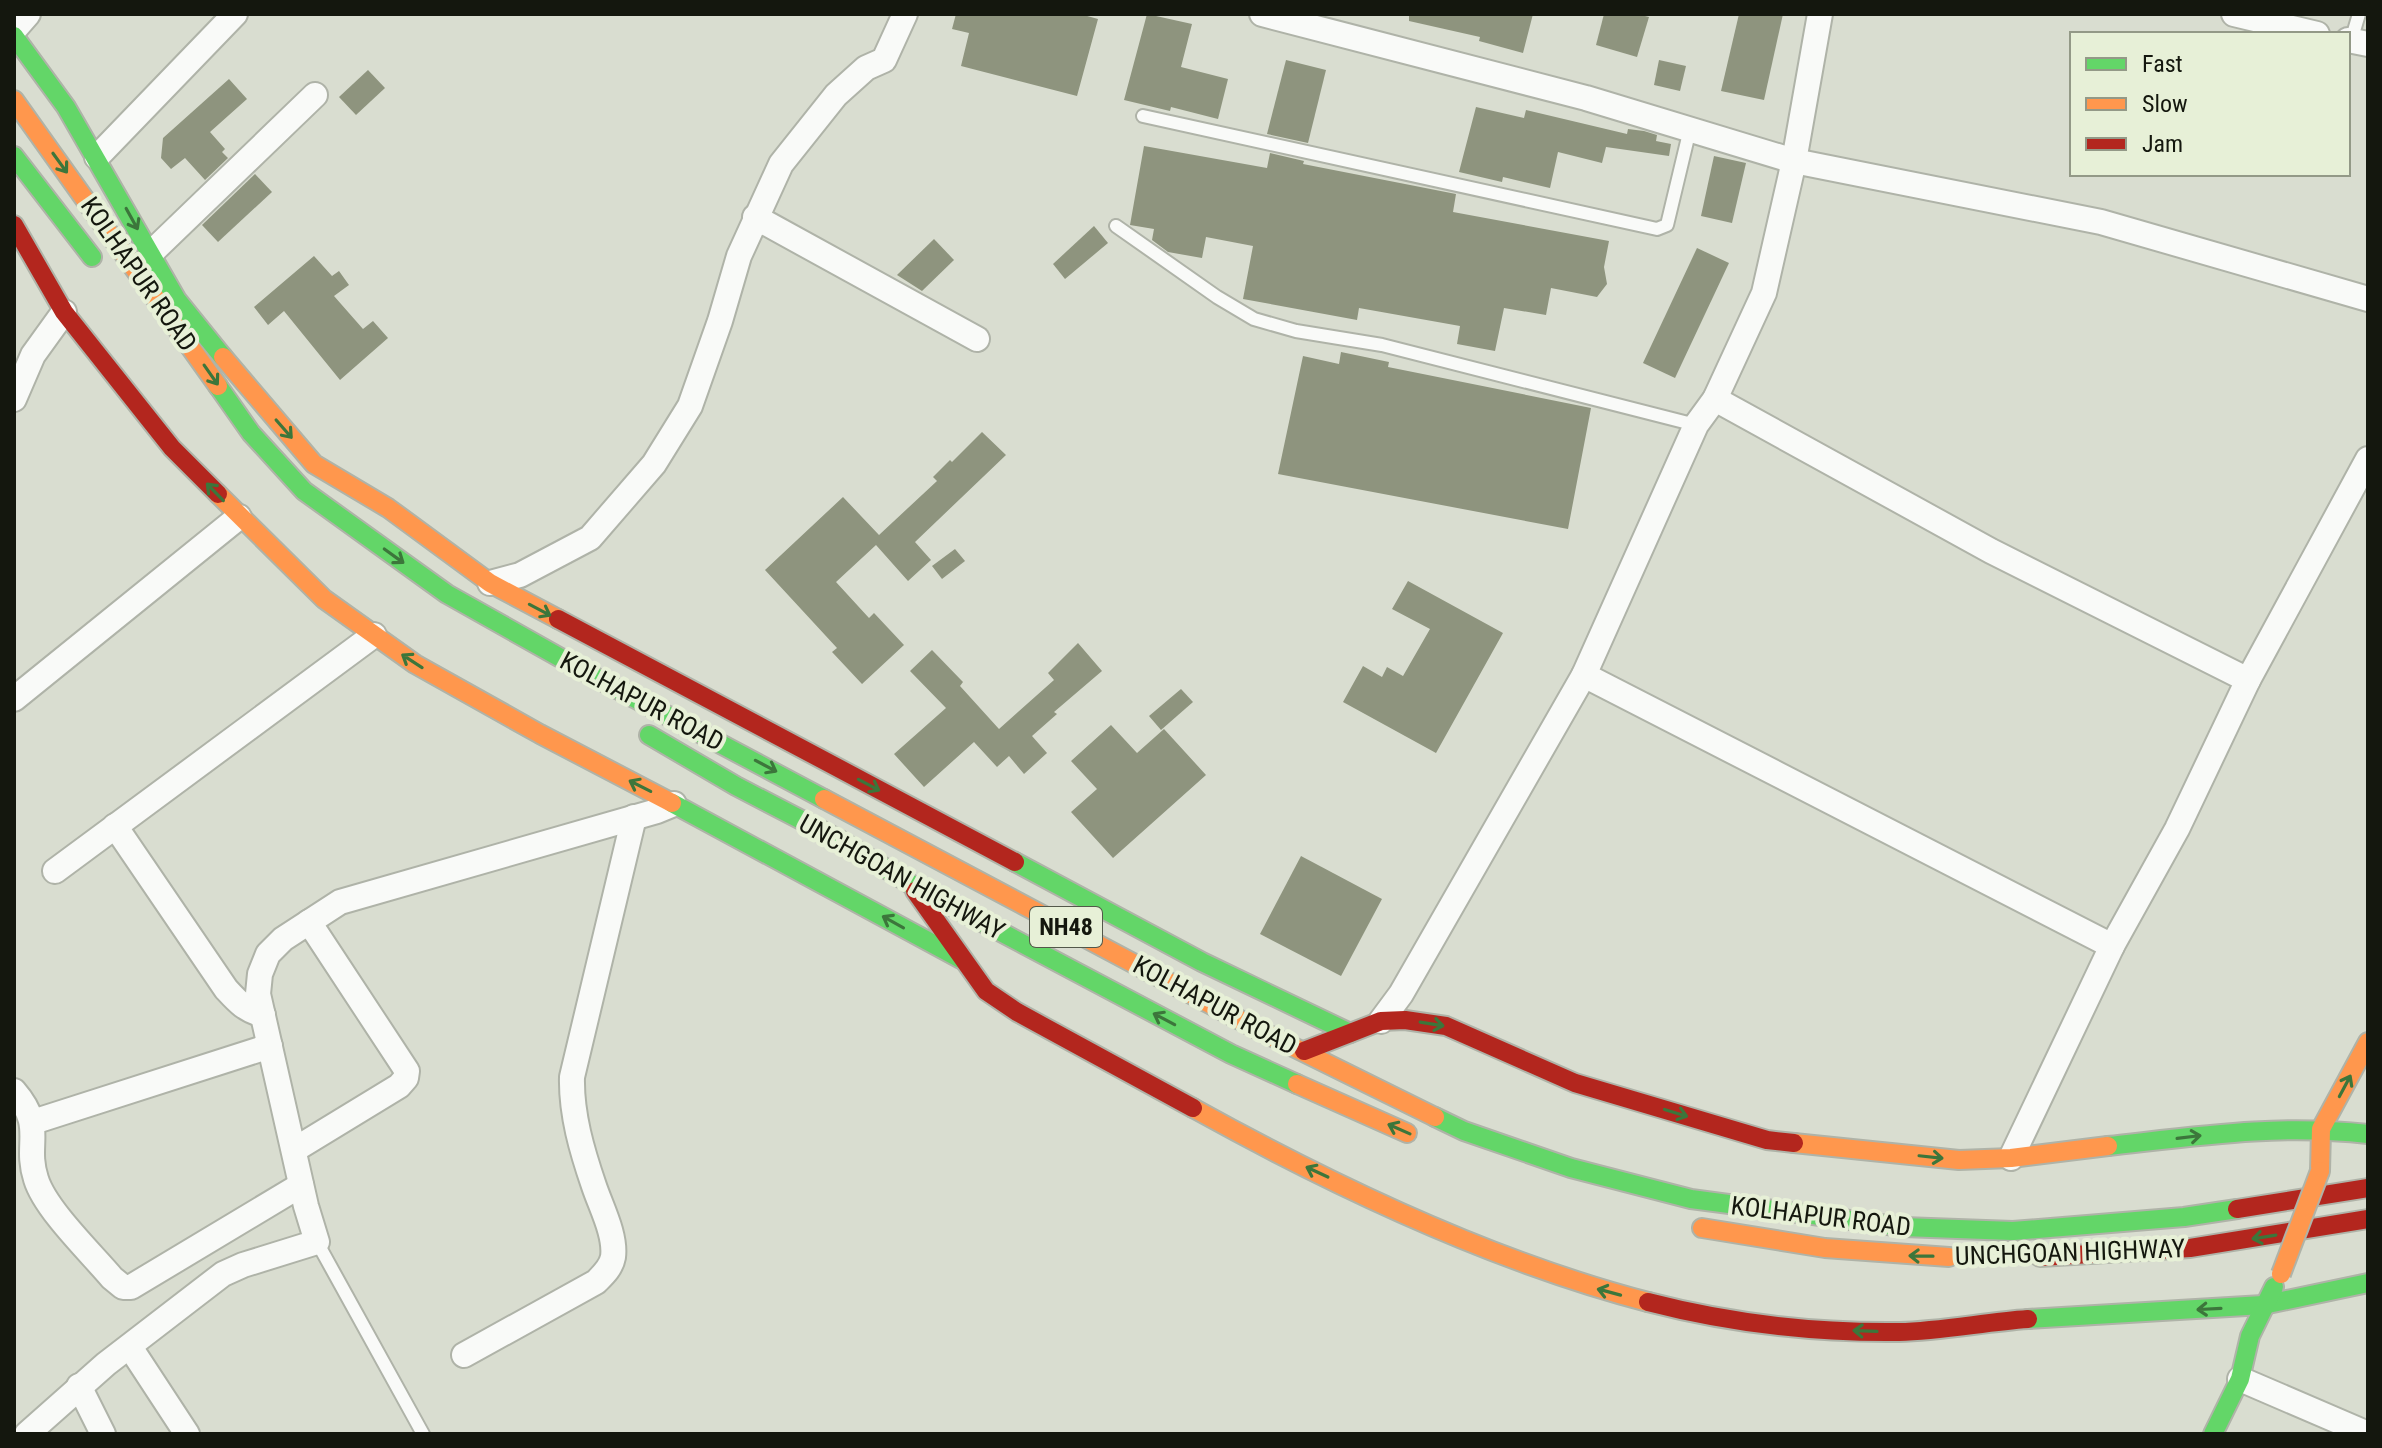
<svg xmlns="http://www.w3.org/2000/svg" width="2382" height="1448" font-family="'Roboto Condensed',sans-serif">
  <rect width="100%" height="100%" fill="#d9ddd0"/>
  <!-- building -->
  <g fill="#8e947e">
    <path d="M 956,14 L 1080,14 L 1098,19 L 1077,96 L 961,66 L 969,33 L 952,29 Z"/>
    <path d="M 1147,14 L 1192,24 L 1181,67 L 1228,79 L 1218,119 L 1171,107 L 1170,111 L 1124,100 Z"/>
    <path d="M 1409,14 L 1533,14 L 1523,53 L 1479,41 L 1480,37 L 1409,21 Z"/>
    <path d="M 1604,14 L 1637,14 L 1649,17 L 1637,57 L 1596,45 Z"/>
    <path d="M 1739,14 L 1783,14 L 1764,100 L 1721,91 Z"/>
    <path d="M 1286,60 L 1326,70 L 1308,143 L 1267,134 Z"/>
    <path d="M 1659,60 L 1686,66 L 1680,91 L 1654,85 Z"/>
    <path d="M 368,70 L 385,88 L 356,115 L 339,97 Z"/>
    <path d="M 229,79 L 247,99 L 210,132 L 225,149 L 222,152 L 228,158 L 205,180 L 185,158 L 171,169 L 161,158 L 163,138 Z"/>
    <path d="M 1476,107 L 1524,118 L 1526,110 L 1627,134 L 1628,129 L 1644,131 L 1657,135 L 1656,141 L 1671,144 L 1669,156 L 1606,147 L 1602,163 L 1558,152 L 1550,188 L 1503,177 L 1502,182 L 1459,172 Z"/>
    <path d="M 1144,146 L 1267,168 L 1270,153 L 1304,161 L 1303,164 L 1456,194 L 1453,212 L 1609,241 L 1604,267 L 1607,284 L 1597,297 L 1551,288 L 1546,315 L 1504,308 L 1495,351 L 1457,344 L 1460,326 L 1359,308 L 1357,320 L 1243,299 L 1253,246 L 1206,237 L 1202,258 L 1168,252 L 1152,240 L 1154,229 L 1130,225 Z"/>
    <path d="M 1714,156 L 1746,163 L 1732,223 L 1701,216 Z"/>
    <path d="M 255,174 L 272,192 L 218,242 L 202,225 Z"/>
    <path d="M 1094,226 L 1108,243 L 1065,279 L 1053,264 Z"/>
    <path d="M 934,239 L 954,260 L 922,291 L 897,275 Z"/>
    <path d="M 1697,248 L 1729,263 L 1675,378 L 1643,363 Z"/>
    <path d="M 314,256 L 332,276 L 339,271 L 349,285 L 334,296 L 363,329 L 373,321 L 388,338 L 340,380 L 284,311 L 268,325 L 254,307 Z"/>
    <path d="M 1341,352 L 1389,362 L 1388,367 L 1591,408 L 1568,529 L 1278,474 L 1303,356 L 1339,364 Z"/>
    <path d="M 982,432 L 1006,455 L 915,542 L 931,560 L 908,581 L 876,545 L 836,582 L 869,618 L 874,613 L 904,645 L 862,684 L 832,652 L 837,648 L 765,570 L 843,497 L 879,535 L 937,481 L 933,477 L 950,460 L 952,462 Z"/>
    <path d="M 955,549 L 965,561 L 942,579 L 932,566 Z"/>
    <path d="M 1408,581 L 1503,633 L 1436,753 L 1343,702 L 1363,666 L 1382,677 L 1387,667 L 1403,676 L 1430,629 L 1392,609 Z"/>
    <path d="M 1078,643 L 1102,671 L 1054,712 L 1057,714 L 1032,736 L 1047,753 L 1024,774 L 1009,756 L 997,767 L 974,742 L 924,787 L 894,754 L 946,708 L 910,671 L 932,650 L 963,682 L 960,686 L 999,729 L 1054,680 L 1048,673 Z"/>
    <path d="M 1181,689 L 1193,702 L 1161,730 L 1149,716 Z"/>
    <path d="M 1111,725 L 1137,753 L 1164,729 L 1206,775 L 1113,858 L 1071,812 L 1097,789 L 1071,761 Z"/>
    <path d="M 1301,856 L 1382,899 L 1341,976 L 1260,934 Z"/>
  </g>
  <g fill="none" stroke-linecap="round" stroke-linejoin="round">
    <!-- lane casing -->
    <g stroke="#afb3a8" stroke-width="16">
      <g id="lane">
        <path d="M 2351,41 L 2359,14"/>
        <path d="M 1143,116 L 1657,229 L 1667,225 L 1690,129"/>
        <path d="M 1116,226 L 1217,297 L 1254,319 L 1296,331 L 1382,345 L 1696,425"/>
        <path d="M 317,1242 L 423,1434"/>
      </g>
    </g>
    <!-- street casing -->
    <g stroke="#afb3a8" stroke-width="28">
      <g id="street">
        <path d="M 1262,14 L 1586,98 L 1794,161 L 2101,222 L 2368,299"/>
        <path d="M 2234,14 L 2317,34"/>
        <path d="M 14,30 L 28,14"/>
        <path d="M 2348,40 L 2368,44"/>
        <path d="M 97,157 L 235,14"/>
        <path d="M 755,217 L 977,339"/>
        <path d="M 151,253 L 315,95"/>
        <path d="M 14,399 L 33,355 L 64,312"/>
        <path d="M 1715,399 L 1991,551 L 2248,680"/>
        <path d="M 490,583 L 520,575 L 590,538 L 654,464 L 690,406 L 720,321 L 739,256 L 781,164 L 836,95 L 866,68 L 884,60 L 905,14"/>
        <path d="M 1584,675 L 2112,946"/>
        <path d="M 14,699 L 239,517"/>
        <path d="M 115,826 L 226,989 C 238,1002 245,1010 263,1015"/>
        <path d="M 55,871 L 374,635"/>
        <path d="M 1381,1021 L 1401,994 L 1584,675 L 1696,425 L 1715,399 L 1764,293 L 1794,161 L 1820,14"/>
        <path d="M 14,1091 C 46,1128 24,1142 36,1179 C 45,1209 91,1253 112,1278 L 123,1287 L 131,1287 L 301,1185"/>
        <path d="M 33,1122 L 270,1046"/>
        <path d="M 294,1150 L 399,1086 L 406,1078 L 407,1071 L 309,922"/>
        <path d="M 2011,1158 L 2112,946 L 2177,829 L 2248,680 L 2368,459"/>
        <path d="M 130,1347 L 187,1434"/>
        <path d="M 464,1355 L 596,1282 C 603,1275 611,1268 613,1257 C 616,1235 601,1207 594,1186 C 582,1151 571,1114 572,1077 L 634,817"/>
        <path d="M 2240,1379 L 2368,1434"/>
        <path d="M 79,1386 L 103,1434"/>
        <path d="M 27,1434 L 106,1364 L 223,1274 L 243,1265 L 317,1242 L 306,1206 L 258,994 L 260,974 L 268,954 L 283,939 L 340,902 L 657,811 L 674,804"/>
      </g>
    </g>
    <!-- fast casing -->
    <g stroke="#afb3a8" stroke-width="22">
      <g id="fast">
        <path d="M 14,36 L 66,107 L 177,300 L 223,357"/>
        <path d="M 14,156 L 92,257"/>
        <path d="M 218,386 L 251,433 L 304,491 L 447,594 L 591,675 L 824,799"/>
        <path d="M 649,735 L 736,786 L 840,840 L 912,885 L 1231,1054 L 1297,1084"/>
        <path d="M 672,803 L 961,959"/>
        <path d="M 1015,862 L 1202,962 L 1350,1033"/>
        <path d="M 1435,1117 L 1464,1131 L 1571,1168 L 1691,1199 L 1903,1227 L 2013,1231 L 2184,1217 L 2237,1209"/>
        <path d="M 2108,1146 C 2199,1136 2277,1124 2368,1134"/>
        <path d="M 2028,1319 L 2263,1305 L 2368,1283"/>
        <path d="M 2213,1434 L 2240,1379 L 2250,1336 L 2274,1287"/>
      </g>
    </g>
    <!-- slow casing -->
    <g stroke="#afb3a8" stroke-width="22">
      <g id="slow">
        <path d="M 14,100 L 218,386"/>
        <path d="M 223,357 L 314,464 L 388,508 L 490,583 L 558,619"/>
        <path d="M 218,494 L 324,599 L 415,664 L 540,734 L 672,803"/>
        <path d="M 824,799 L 1257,1029 L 1435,1117"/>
        <path d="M 1297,1084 L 1407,1133"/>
        <path d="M 1193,1108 C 1332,1185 1494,1262 1648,1302"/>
        <path d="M 1794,1143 L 1959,1160 L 2011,1158 L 2108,1146"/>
        <path d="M 2320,1171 L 2321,1129 L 2368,1042"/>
        <path d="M 1702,1228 L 1825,1248 L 1949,1257"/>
      </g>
    </g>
    <!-- jam casing -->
    <g stroke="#afb3a8" stroke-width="22">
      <g id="jam">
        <path d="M 14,225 L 64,312 L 172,448 L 218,494"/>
        <path d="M 558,619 L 1015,862"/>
        <path d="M 915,891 L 986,991 L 1017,1012 L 1193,1108"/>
        <path d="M 1304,1051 L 1381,1021 L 1405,1020 L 1446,1026 L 1575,1083 L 1767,1140 L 1794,1143"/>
        <path d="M 2237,1209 L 2368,1188"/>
        <path d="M 2040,1257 L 2190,1248 L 2368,1219"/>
        <path d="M 1648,1302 C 1729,1323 1815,1333 1899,1332 C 1942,1331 1985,1322 2028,1319"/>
      </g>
    </g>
    <!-- lane -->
    <use href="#lane" stroke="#f9faf8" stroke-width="12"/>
    <!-- street -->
    <use href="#street" stroke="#f9faf8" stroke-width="24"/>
    <!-- fast -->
    <use href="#fast" stroke="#63d668" stroke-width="18"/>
    <!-- slow -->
    <use href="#slow" stroke="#ff974d" stroke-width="18"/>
    <!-- jam -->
    <use href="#jam" stroke="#b3261e" stroke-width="18"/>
    <!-- slow-bridge casing -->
    <g stroke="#afb3a8" stroke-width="22" stroke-linecap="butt">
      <path id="slow-bridge" d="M 2281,1274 L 2320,1171"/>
    </g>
    <!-- slow-bridge -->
    <use href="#slow-bridge" stroke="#ff974d" stroke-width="18"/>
  </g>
  <!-- one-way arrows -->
  <defs><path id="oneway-shaft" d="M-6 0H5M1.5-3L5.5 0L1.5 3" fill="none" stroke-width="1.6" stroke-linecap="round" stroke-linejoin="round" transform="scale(2)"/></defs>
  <g stroke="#3c763b">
    <use href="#oneway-shaft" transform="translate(60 163) rotate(54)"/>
    <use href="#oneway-shaft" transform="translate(132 219) rotate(61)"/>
    <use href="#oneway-shaft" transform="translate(211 375) rotate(55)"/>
    <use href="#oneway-shaft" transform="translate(284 429) rotate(49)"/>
    <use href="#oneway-shaft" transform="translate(215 492) rotate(-134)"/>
    <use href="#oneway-shaft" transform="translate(394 556) rotate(36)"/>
    <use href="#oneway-shaft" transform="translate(540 610) rotate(28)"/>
    <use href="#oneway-shaft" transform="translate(412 661) rotate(-147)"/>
    <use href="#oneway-shaft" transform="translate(766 766) rotate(28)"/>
    <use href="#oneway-shaft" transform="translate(869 785) rotate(28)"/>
    <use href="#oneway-shaft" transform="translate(640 786) rotate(-153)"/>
    <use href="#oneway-shaft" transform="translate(893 922) rotate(-151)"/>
    <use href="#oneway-shaft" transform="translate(1164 1019) rotate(-152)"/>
    <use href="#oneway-shaft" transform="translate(1432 1024) rotate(9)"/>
    <use href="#oneway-shaft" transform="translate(2345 1086) rotate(-62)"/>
    <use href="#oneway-shaft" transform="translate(1676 1113) rotate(17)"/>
    <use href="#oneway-shaft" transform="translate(1399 1129) rotate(-156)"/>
    <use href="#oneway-shaft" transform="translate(2189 1137) rotate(-7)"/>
    <use href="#oneway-shaft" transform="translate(1931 1157) rotate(6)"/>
    <use href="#oneway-shaft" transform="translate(1317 1172) rotate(-155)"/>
    <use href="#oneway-shaft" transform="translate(2264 1237) rotate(171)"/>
    <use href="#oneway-shaft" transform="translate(1921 1256) rotate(-179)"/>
    <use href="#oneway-shaft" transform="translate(1609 1292) rotate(-165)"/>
    <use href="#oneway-shaft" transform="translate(2209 1309) rotate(177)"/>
    <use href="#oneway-shaft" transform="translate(1865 1331) rotate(-178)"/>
  </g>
  <g text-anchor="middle" stroke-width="8" stroke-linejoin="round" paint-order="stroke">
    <!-- shield labels -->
    <rect fill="#e7f0d7" stroke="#53584a" stroke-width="2" x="1030" y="907" width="72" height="40" rx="6"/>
    <g font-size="24" font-weight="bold" fill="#14170e">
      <text x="1066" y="935">NH48</text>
    </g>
    <!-- street labels -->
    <g font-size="26" fill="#14170e" stroke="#e7f0d7">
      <text transform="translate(139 274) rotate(55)" y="9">KOLHAPUR ROAD</text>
      <text transform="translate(642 701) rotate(28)" y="9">KOLHAPUR ROAD</text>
      <text transform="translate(902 877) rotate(29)" y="9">UNCHGOAN HIGHWAY</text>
      <text transform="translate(1215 1005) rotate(28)" y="9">KOLHAPUR ROAD</text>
      <text transform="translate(1821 1216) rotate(7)" y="9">KOLHAPUR ROAD</text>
      <text transform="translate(2070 1252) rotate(-2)" y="9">UNCHGOAN HIGHWAY</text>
    </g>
  </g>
  <!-- border -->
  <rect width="2382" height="1448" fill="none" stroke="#14170e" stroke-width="32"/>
  <!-- legend -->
  <rect x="2070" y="32" width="280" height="144" fill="#e7f0d7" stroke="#939987" stroke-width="2"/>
  <rect x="2086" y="58" width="40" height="12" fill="#63d668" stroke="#939987" stroke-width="2"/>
  <text x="2142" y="72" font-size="24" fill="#14170e">Fast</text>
  <rect x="2086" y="98" width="40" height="12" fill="#ff974d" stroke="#939987" stroke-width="2"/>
  <text x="2142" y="112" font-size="24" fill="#14170e">Slow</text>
  <rect x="2086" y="138" width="40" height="12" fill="#b3261e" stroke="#939987" stroke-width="2"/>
  <text x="2142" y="152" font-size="24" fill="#14170e">Jam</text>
</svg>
